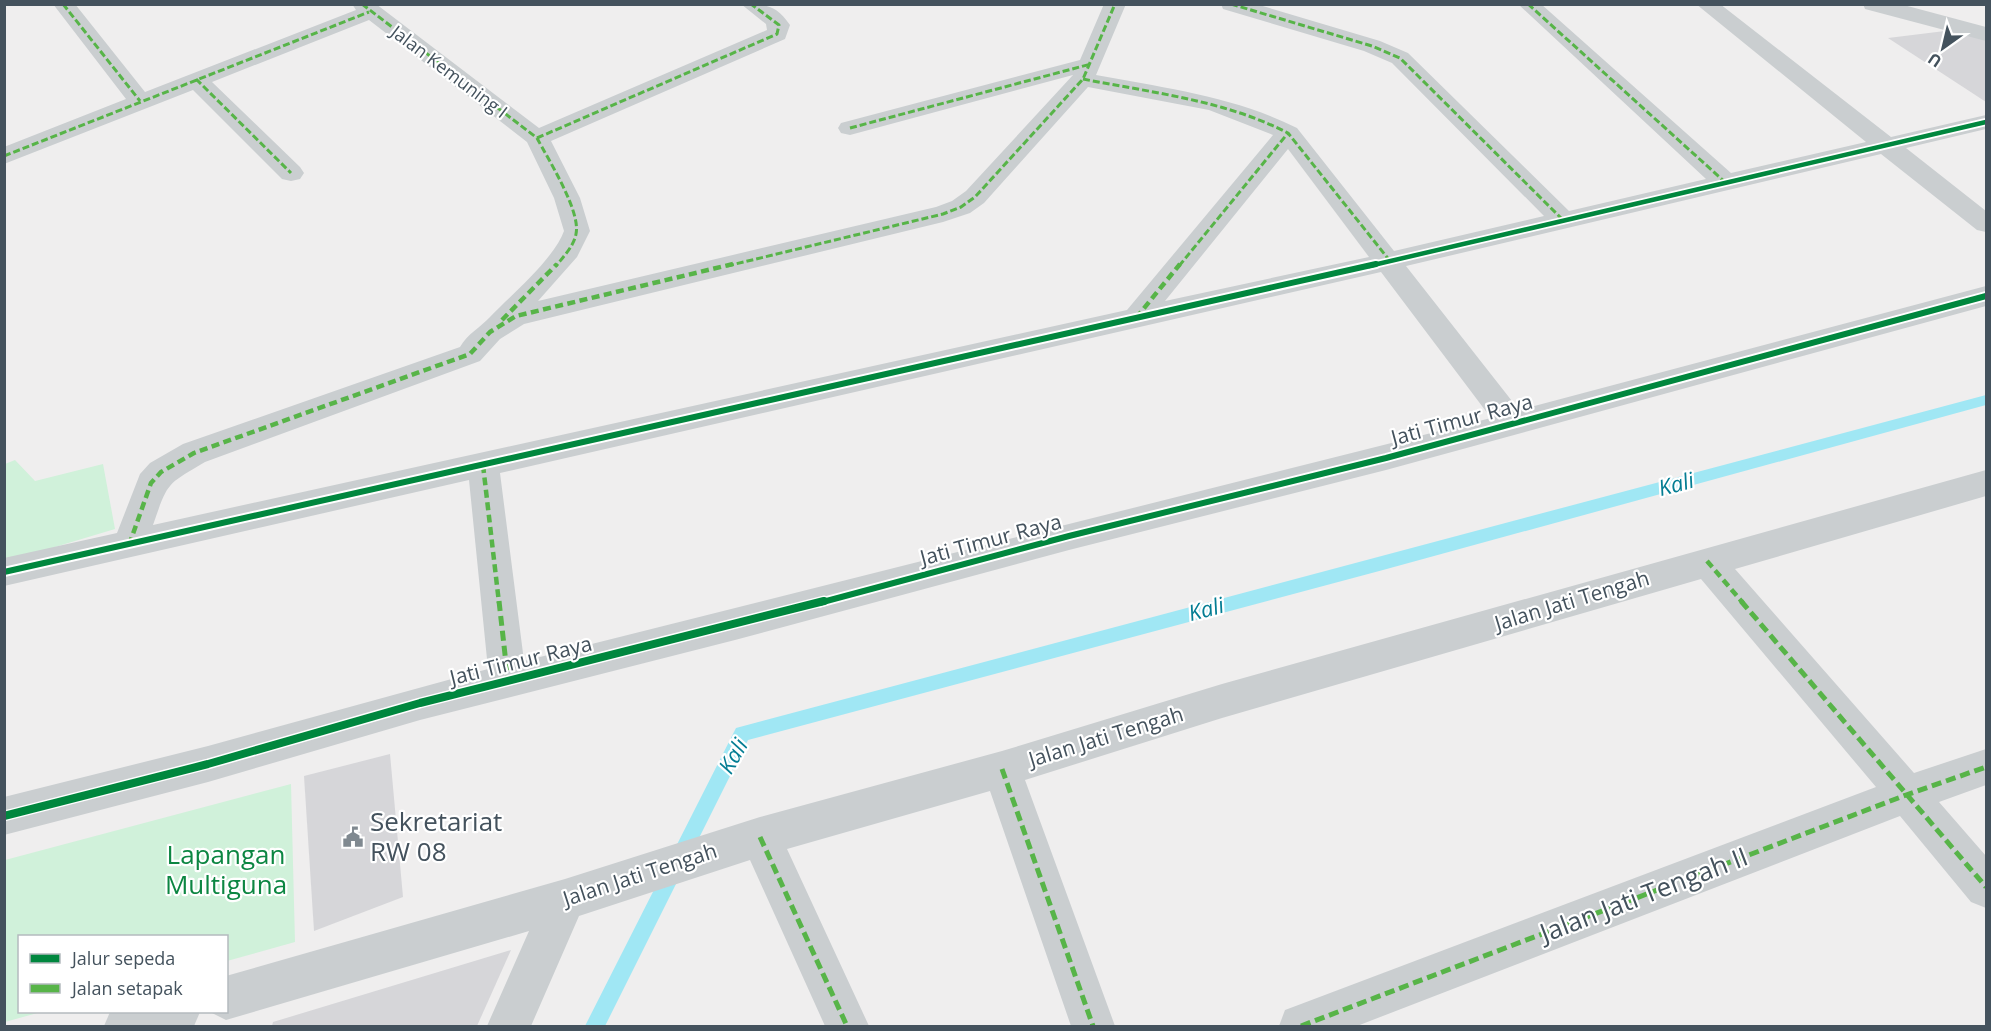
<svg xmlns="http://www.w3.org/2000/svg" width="1991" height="1031" font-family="'Open Sans',sans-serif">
  <rect width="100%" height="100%" fill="#efeeee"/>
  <!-- green -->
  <g fill="#d0f1da">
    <path d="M 15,460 L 35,481 L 103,464 L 115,529 L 5,562 L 5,464 Z"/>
    <path d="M 291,784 L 295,942 L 227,961 L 226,936 L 20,936 L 20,1012 L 41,1012 L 5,1022 L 5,860 Z"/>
  </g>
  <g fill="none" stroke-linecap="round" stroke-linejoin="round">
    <!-- stream -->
    <path fill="#a0e7f4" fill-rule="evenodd" d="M 1986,395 L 1986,405 L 1383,570 L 748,740 L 605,1026 L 585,1026 L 736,728 Z"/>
  </g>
  <!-- building -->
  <g fill="#d6d6d9">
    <path d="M 1953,30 L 1986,39 L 1986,102 L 1888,38 Z"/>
    <path d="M 390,754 L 403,897 L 314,931 L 304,776 Z"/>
    <path d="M 511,950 L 477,1026 L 272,1026 L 273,1022 Z"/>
  </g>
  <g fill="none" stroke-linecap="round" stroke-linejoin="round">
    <!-- minor -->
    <g fill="#caced0" fill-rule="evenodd">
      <path d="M 53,4 L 75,4 L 145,92 L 356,10 L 352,4 L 376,4 L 539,128 L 767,30 L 766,24 L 741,4 C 764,4 776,4 790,25 L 785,39 L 551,141 L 580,198 L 590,231 L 577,257 L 538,301 L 936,207 L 952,201 L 966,191 L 1073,75 L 850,135 L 841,133 L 838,128 L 841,123 L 1080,60 L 1104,4 L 1126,4 L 1096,75 C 1165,88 1233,96 1297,128 L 1394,251 L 1544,216 L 1392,63 L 1364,51 L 1223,9 L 1221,4 L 1256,4 L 1380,41 L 1408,53 L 1569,211 L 1706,179 L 1518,4 L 1541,4 L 1731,173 L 1866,142 L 1696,4 L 1720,4 L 1891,137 L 1986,115 L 1986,129 L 1906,148 L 1986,211 L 1986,232 L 1977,230 L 1881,154 L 1406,266 L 1519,410 L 1986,286 L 1986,306 L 1386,470 L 1069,550 L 735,640 L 420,720 L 208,782 L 4,835 L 4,797 L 208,746 L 488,669 L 469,480 L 4,586 L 4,558 L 117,533 L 140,474 L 150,463 L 183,444 L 460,347 C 468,333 480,328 490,317 C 511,295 554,259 564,231 L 554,198 L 527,142 L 369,20 L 212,82 L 300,167 L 304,173 L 300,179 L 291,181 L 282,179 L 193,90 L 4,164 L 4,147 L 126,99 ZM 1088,87 L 1209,110 L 1273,135 L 1127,310 L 153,525 C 168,482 166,485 205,462 L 480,361 L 500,339 L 524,324 L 943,222 L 970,213 L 984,203 ZM 1288,149 L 1369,257 L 1165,301 ZM 1381,272 L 1491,418 L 524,661 L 500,473 Z"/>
      <path d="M 1863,4 L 1900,4 L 1986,27 L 1986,41 L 1865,9 Z"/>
      <path d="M 1986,470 L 1986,496 L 1735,569 L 1914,773 L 1986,749 L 1986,785 L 1939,802 L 1986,856 L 1986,908 L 1971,902 L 1900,816 L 1357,1026 L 1279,1026 L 1285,1010 L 1301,1004 L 1876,787 L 1701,579 L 1222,718 L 1025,780 L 1115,1026 L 1071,1026 L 990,791 L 787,849 L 869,1026 L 825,1026 L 750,860 L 579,916 L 531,1026 L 487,1026 L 529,931 L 226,1020 L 210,1012 L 226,1012 L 226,976 L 565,879 L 760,817 L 1002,751 L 1222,684 Z"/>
      <path d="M 110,1012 L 200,1012 L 194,1026 L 104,1026 Z"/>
    </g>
    <!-- quiet-far2 -->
    <g stroke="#57b448" stroke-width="3" stroke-dasharray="7 3" stroke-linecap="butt">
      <path d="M 63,4 L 140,101"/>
      <path d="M 362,4 L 537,138"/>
      <path d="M 1231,4 L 1372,46 L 1400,58 L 1564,221"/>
      <path d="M 1528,4 L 1726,183"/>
      <path d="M 196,79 L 291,173"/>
      <path d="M 1083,79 C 1153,93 1224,100 1288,133 L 1390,261"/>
      <path d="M 850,128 L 1091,64"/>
      <path d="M 537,138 L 777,34 L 779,25 L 751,4"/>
      <path d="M 537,138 C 548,159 581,211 576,234 C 574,246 563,257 556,266"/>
      <path d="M 4,156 L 369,12"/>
      <path d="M 727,266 L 943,214 L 961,207 L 975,197 L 1083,79 L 1115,4"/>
      <path d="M 1179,266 L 1288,133"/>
    </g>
    <!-- quiet-far1 -->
    <g stroke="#57b448" stroke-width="4.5" stroke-dasharray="8 4.5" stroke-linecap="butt">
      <path d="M 1136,318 L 1180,264"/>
      <path d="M 502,320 L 557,264"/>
      <path d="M 483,465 L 499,603"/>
      <path d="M 129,545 L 151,483 L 161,472 L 194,453 L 470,354 L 490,332 L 516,316 L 733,264"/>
      <path d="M 1707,561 L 1743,603"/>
    </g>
    <!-- quiet -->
    <g stroke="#57b448" stroke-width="5" stroke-dasharray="10 5" stroke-linecap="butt">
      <path d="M 499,601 L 508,681"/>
      <path d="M 1741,601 L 1986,887"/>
      <path d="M 1002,769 L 1093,1026"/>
      <path d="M 760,837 L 847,1026"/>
      <path d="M 1301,1026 L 1906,795 L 1986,767"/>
    </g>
    <!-- cycleway-far2 casing -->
    <g stroke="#fff" stroke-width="8">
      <path id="cycleway-far2" d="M 1369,266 L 1986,122"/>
    </g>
    <!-- cycleway-far1 casing -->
    <g stroke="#fff" stroke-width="10">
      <g id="cycleway-far1">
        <path d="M 4,572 L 1376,264"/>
        <path d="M 819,603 L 1069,536 L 1386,458 L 1986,296"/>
      </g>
    </g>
    <!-- cycleway casing -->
    <g stroke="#fff" stroke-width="11">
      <path id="cycleway" d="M 4,816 L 208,764 L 420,703 L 824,601"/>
    </g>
    <!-- cycleway-far2 -->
    <use href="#cycleway-far2" stroke="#00873e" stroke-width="4.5"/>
    <!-- cycleway-far1 -->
    <use href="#cycleway-far1" stroke="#00873e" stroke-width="6"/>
    <!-- cycleway -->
    <use href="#cycleway" stroke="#00873e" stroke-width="8"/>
  </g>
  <!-- icons -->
  <defs>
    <g id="civic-bare" transform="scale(1.62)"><path d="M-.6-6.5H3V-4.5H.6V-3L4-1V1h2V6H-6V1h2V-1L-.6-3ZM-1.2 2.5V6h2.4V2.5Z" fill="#808990" stroke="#fff" stroke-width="2.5" paint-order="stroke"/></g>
  </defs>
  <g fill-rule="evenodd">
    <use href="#civic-bare" x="353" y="837"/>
  </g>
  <g text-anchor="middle" stroke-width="4.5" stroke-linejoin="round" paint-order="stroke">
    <!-- far-street labels -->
    <g font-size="18" fill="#44525d" stroke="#fff">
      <text transform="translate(449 72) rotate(37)" y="6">Jalan Kemuning I</text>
    </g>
    <!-- street labels -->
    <g font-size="21" fill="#44525d" stroke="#fff">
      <text transform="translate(1462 420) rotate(-15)" y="7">Jati Timur Raya</text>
      <text transform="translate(991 540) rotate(-15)" y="7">Jati Timur Raya</text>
      <text transform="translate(1572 601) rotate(-17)" y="7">Jalan Jati Tengah</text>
      <text transform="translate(521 661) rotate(-14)" y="7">Jati Timur Raya</text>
      <text transform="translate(1106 737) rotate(-17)" y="7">Jalan Jati Tengah</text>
      <text transform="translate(640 875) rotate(-18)" y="7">Jalan Jati Tengah</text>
    </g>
    <!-- water labels -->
    <g font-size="22" font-style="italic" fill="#037d93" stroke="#fff">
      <text transform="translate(1676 484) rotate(-15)" y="8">Kali</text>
      <text transform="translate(1206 609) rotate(-15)" y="8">Kali</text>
      <text transform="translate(733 756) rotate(-60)" y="8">Kali</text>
    </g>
    <!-- near-poi labels -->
    <g font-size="26" fill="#44525d" stroke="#fff" text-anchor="start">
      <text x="370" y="831">Sekretariat<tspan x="370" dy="30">RW 08</tspan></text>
    </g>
    <!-- near-park labels -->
    <g font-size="26" fill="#0c8642" stroke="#fff">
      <text x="226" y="864">Lapangan<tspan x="226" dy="30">Multiguna</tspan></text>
    </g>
    <!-- near-street labels -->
    <g font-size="26" fill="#44525d" stroke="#fff">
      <text transform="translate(1644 895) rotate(-21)" y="9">Jalan Jati Tengah II</text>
    </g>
  </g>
  <!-- border -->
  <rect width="1991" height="1031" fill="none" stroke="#44525d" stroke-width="12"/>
  <!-- legend -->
  <rect x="18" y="935" width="210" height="78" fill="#ffffff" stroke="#b4babe" stroke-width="1.5"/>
  <rect x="30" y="954" width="30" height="9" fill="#00873e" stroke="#b4babe" stroke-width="1.5"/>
  <text x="72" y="965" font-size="18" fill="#44525d">Jalur sepeda</text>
  <rect x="30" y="984" width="30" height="9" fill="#57b448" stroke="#b4babe" stroke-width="1.5"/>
  <text x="72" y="995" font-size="18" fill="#44525d">Jalan setapak</text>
  <!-- north arrow -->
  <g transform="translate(1943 48) rotate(214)" stroke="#ffffff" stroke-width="4.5" paint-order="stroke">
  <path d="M0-4.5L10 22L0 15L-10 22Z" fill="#44525d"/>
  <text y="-9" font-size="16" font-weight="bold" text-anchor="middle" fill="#44525d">U</text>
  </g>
</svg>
